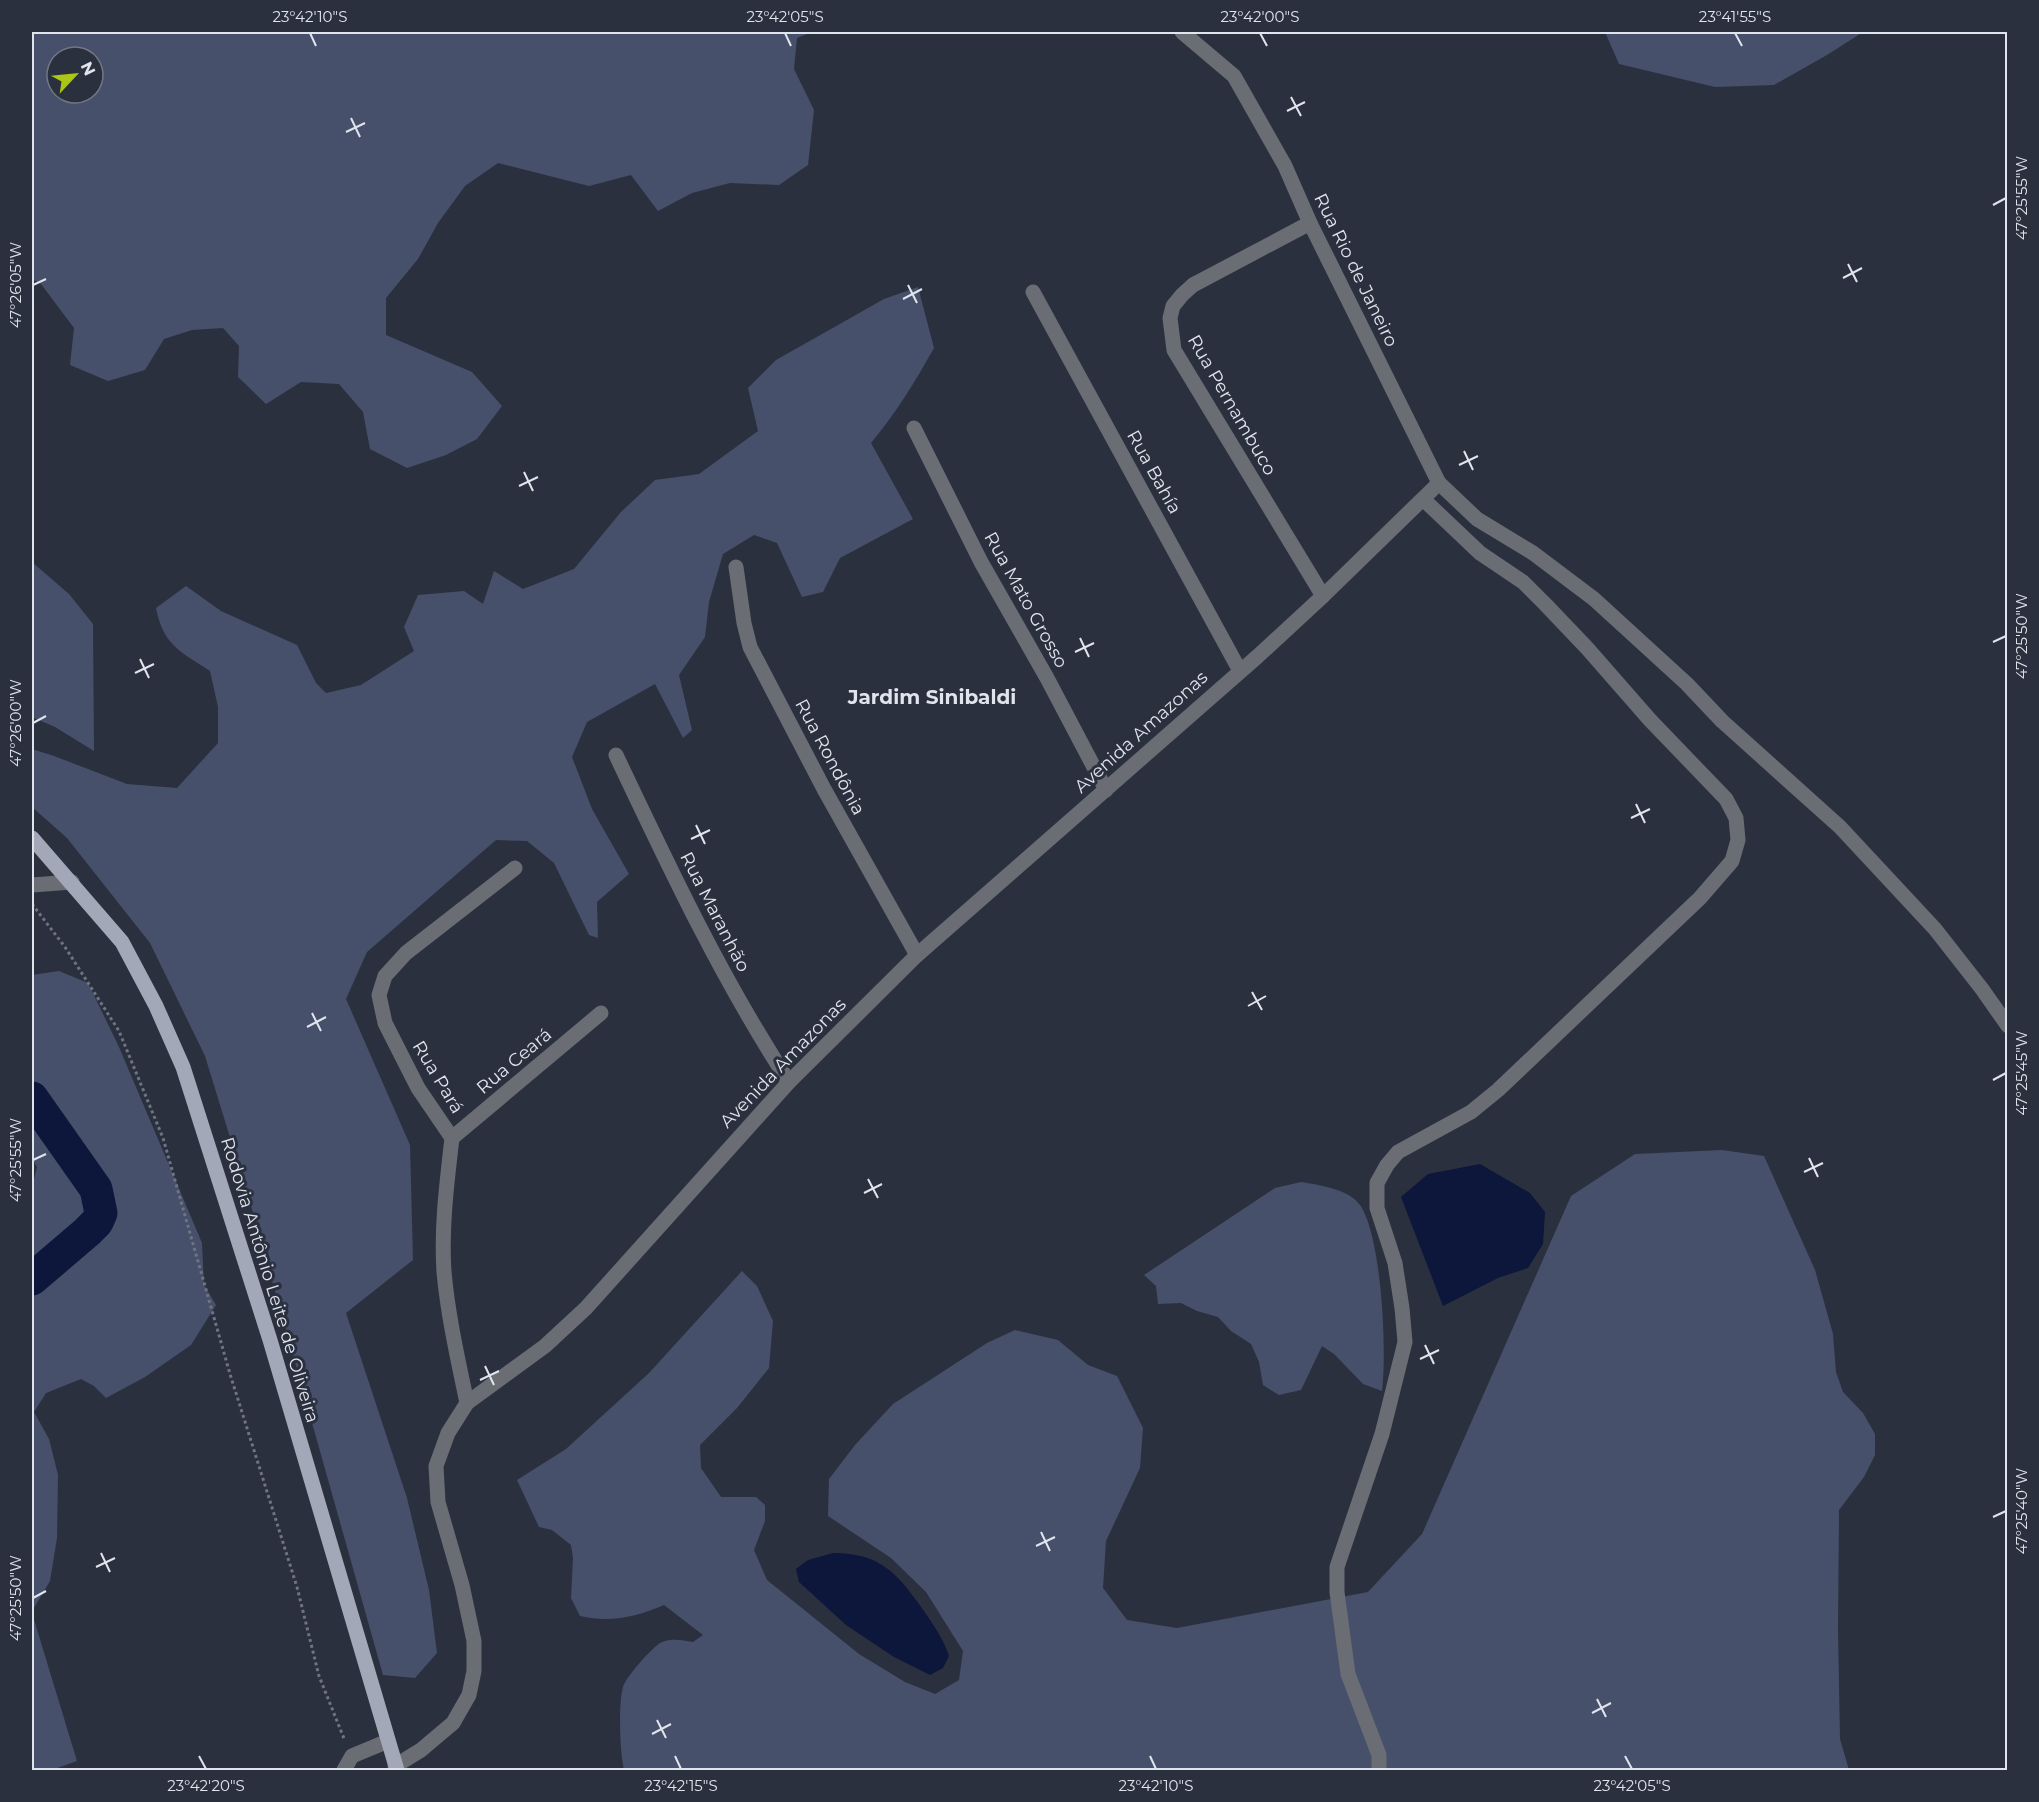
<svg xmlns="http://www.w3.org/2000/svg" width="2039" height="1802" font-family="Montserrat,sans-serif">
  <rect width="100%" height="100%" fill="#2b303e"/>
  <!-- green -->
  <g fill="#46506b" fill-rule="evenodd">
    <path d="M 32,32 L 812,32 L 797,38 L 794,69 L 814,110 L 808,165 L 779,185 L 730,183 L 692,193 L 658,211 L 631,175 L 589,186 L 498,163 L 465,186 L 438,223 L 418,259 L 386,298 L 386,335 L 472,372 L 502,406 L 477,439 L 446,455 L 407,468 L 370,449 L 363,412 L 339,384 L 301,382 L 266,404 L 238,377 L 239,346 L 223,328 L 192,330 L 164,339 L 145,370 L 108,381 L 70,365 L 74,328 L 41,284 L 32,279 ZM 57,57 L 93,57 L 93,93 L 57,93 Z"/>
    <path d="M 1605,32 L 1863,32 L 1827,55 L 1774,85 L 1715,87 L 1619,64 Z"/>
    <path d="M 918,287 L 934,348 C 915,382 896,413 871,443 L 913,519 L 840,558 L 823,592 L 802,597 L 777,543 L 754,535 L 723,554 L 709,602 L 705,637 L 679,675 L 692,730 L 683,738 L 655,684 L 587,722 L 572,757 L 592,809 L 629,874 L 597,902 L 598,938 L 589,935 L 554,863 L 527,841 L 496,840 L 367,952 L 346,999 L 410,1145 L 413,1260 L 346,1313 L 407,1498 L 429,1590 L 437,1653 L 415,1678 L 383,1675 L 251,1206 L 205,1056 L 150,943 L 67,838 L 32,807 L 32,749 L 54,756 L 127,784 L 177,788 L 218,743 L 218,707 L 210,671 C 181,652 163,645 156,608 L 186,586 L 221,611 L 297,645 L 316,683 L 326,693 L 361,685 L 414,651 L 404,627 L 418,595 L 464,591 L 483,604 L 494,571 L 523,589 L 574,569 L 621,512 L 655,480 L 699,474 L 758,431 L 748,388 L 776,360 L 884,299 Z"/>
    <path d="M 32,562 L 69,594 L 93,624 L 94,751 L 55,727 L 32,717 Z"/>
    <path d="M 59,971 L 88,983 L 119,1047 L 202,1243 L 204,1285 L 216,1305 L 191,1345 L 145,1377 L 106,1398 L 94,1386 L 81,1379 L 46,1393 L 34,1412 L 49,1439 L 58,1475 L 57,1538 L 50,1581 L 32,1611 L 32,1188 L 37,1167 L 32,1159 L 32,975 Z"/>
    <path d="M 1722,1150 L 1764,1156 L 1815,1270 L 1833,1334 L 1836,1372 L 1843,1392 L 1863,1413 L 1875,1434 L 1875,1455 L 1864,1477 L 1839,1510 L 1838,1630 L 1840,1739 L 1849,1770 L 624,1770 C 620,1754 618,1704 623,1687 C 625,1678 653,1646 662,1642 C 672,1638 682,1640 693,1642 L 703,1635 L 664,1605 C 636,1617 610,1623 580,1616 L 571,1598 L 573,1558 L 571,1545 L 552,1530 L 539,1527 L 517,1480 L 566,1449 L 649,1373 L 742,1271 L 757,1286 L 773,1321 L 769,1368 L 737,1408 L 700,1445 L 701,1468 L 721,1497 L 756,1497 L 765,1505 L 765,1521 L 754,1550 L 767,1580 L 859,1654 L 905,1682 L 935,1694 L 959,1680 L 963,1651 L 926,1592 L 891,1558 L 828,1516 L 829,1479 L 855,1445 L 893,1404 L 987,1343 L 1015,1330 L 1058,1340 L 1088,1365 L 1117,1376 L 1143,1428 L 1140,1468 L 1106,1541 L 1103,1588 L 1127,1620 L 1177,1628 L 1368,1592 L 1422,1534 L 1571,1196 L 1635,1154 Z"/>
    <path d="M 1301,1182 C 1319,1185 1349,1189 1360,1205 C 1382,1237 1387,1352 1382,1391 L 1363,1384 L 1334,1354 L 1322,1346 L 1301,1390 L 1279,1395 L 1263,1385 L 1259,1362 L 1251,1344 L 1231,1331 L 1218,1317 L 1197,1311 L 1181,1303 L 1158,1304 L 1156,1286 L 1144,1275 L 1275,1188 Z"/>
    <path d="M 32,1613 L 77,1761 L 52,1770 L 32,1770 Z"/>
  </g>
  <!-- water -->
  <g fill="#0d163b">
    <path d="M 1480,1164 L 1530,1193 L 1545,1212 L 1543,1244 L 1528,1268 L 1498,1278 L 1443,1306 L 1401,1197 L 1428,1174 Z"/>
    <path d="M 833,1553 C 881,1553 898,1574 924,1611 C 934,1626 943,1638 949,1656 L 943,1668 L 930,1675 L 894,1657 L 846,1625 L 799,1582 L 796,1569 L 808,1560 Z"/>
  </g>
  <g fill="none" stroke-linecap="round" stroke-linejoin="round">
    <!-- river -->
    <path stroke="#0d163b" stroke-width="33" d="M 32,1098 L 96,1189 L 101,1213 L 97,1222 L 87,1232 L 32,1279"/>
    <!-- path -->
    <path stroke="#6f7480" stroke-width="3" stroke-dasharray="3 3" stroke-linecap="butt" d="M 32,904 L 65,947 L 119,1031 L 163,1138 L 230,1374 L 297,1587 L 319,1676 L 345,1741"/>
    <!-- minor -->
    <g stroke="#6a6d74" stroke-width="15">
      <path d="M 1182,32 L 1234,76 L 1285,166 L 1310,223 L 1439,483 L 1477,519 L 1533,553 L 1594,599 L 1687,684 L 1722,721 L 1840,827 L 1935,929 L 1982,989 L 2008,1026"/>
      <path d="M 1310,223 L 1193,285 L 1182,295 L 1173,306 L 1170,318 L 1174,350 L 1323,596"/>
      <path d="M 1033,292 L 1240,671"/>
      <path d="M 914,428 L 981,562 L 1047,678 L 1106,790"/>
      <path d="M 736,567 L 744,623 L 750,647 L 824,789 L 917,955"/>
      <path d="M 616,755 C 669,867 721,978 789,1082"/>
      <path d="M 32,885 L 72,882"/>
      <path d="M 452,1138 L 601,1013"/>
      <path d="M 467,1403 C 458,1360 448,1316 444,1272 C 441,1227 447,1182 452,1138 L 418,1088 L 385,1023 L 379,995 L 385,976 L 406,953 L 515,868"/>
      <path d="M 395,1766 L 421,1750 L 453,1723 L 469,1695 L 474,1671 L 474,1641 L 462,1585 L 438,1502 L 436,1466 L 448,1433 L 467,1403 L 545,1346 L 586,1308 L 789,1082 L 917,955 L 1258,656 L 1323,596 L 1439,483"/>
      <path d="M 344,1770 L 352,1756 L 388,1741"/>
      <path d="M 1379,1770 L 1379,1755 L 1348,1674 L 1337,1592 L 1337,1567 L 1382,1434 L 1405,1342 L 1402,1308 L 1395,1263 L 1377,1208 L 1377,1183 L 1387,1165 L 1398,1152 L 1471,1112 L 1498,1090 L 1700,898 L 1732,861 L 1738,840 L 1736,818 L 1726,799 L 1650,720 L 1587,648 L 1546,605 L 1523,582 L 1480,553 L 1423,499"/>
    </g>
    <!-- major -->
    <path stroke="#a2a8b7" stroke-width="15" d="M 32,838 L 122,942 L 156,1006 L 183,1067 L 270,1340 L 397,1770"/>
  </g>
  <!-- ticks -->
  <path fill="none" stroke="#e0e4ed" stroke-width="2" d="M 310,33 L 316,46M 785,33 L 791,46M 1260,33 L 1267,46M 1735,33 L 1742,46M 1291,97 L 1301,116M 1287,111 L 1305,102M 351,118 L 360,137M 346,132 L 365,123M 1993,205 L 2006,198M 1848,264 L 1857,282M 1843,278 L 1862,268M 33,285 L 46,279M 908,285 L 917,303M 903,299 L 922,289M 1464,451 L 1473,470M 1459,465 L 1478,456M 524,472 L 533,491M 519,486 L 538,477M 1080,638 L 1089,657M 1993,642 L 2006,636M 1075,652 L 1094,643M 140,659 L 149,678M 135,673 L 154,664M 33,723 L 46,716M 1636,804 L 1645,823M 1631,818 L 1650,809M 696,825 L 705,844M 691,839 L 710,830M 1252,992 L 1262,1010M 1248,1006 L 1266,996M 312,1013 L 321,1031M 307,1027 L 326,1017M 1993,1080 L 2006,1073M 1809,1158 L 1818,1177M 33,1160 L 46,1154M 1804,1172 L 1823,1163M 868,1179 L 878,1198M 864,1193 L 882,1184M 1425,1345 L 1434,1364M 1420,1359 L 1439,1350M 485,1366 L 494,1385M 480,1380 L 499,1371M 1993,1517 L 2006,1511M 1041,1532 L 1050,1551M 1036,1546 L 1055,1537M 101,1553 L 110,1572M 96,1567 L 115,1558M 33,1598 L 46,1591M 1597,1699 L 1606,1717M 1592,1713 L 1611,1703M 657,1720 L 666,1738M 652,1734 L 671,1724M 199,1756 L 206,1769M 675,1756 L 681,1769M 1150,1756 L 1156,1769M 1625,1756 L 1632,1769"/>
  <g text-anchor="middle" stroke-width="6" stroke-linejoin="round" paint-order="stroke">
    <!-- street labels -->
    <g font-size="18" fill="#e0e4ed" stroke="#2b303e">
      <text transform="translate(1356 270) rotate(64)" y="6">Rua Rio de Janeiro</text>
      <text transform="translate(1232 405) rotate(60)" y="6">Rua Pernambuco</text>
      <text transform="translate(1154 472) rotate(61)" y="6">Rua Bahía</text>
      <text transform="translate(1026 600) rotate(61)" y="6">Rua Mato Grosso</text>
      <text transform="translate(1141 732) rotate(-42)" y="6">Avenida Amazonas</text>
      <text transform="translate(830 757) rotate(62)" y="6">Rua Rondônia</text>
      <text transform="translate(715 912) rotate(63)" y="6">Rua Maranhão</text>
      <text transform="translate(514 1061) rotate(-40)" y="6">Rua Ceará</text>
      <text transform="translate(783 1063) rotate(-46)" y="6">Avenida Amazonas</text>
      <text transform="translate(438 1077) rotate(59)" y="6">Rua Pará</text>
      <text transform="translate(270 1280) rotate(73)" y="6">Rodovia Antônio Leite de Oliveira</text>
    </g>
    <!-- neighbourhood labels -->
    <g font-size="20" font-weight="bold" fill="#e0e4ed" stroke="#2b303e">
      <text x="932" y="704">Jardim Sinibaldi</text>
    </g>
  </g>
  <!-- border -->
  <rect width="2039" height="1802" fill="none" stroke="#2b303e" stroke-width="66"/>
  <!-- north arrow -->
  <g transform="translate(75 75) rotate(64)"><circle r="28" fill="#2b303e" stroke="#737884" stroke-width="1.5"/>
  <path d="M0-4.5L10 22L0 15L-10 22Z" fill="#abc614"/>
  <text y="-9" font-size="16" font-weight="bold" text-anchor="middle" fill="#e0e4ed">N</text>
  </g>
  <rect x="33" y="33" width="1973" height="1736" fill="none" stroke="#e0e4ed" stroke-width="2"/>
  <g font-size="15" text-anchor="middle" fill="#e0e4ed">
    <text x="310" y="22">23°42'10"S</text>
    <text x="785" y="22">23°42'05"S</text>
    <text x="1260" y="22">23°42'00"S</text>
    <text x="1735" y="22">23°41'55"S</text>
    <text transform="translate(2022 198) rotate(-90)" y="5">47°25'55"W</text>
    <text transform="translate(16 285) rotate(-90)" y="5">47°26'05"W</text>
    <text transform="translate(2022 636) rotate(-90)" y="5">47°25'50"W</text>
    <text transform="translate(16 723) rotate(-90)" y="5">47°26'00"W</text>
    <text transform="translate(2022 1073) rotate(-90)" y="5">47°25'45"W</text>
    <text transform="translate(16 1160) rotate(-90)" y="5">47°25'55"W</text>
    <text transform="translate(2022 1511) rotate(-90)" y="5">47°25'40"W</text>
    <text transform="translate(16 1598) rotate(-90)" y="5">47°25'50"W</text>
    <text x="206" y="1791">23°42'20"S</text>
    <text x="681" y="1791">23°42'15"S</text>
    <text x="1156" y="1791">23°42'10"S</text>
    <text x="1632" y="1791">23°42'05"S</text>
  </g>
</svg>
